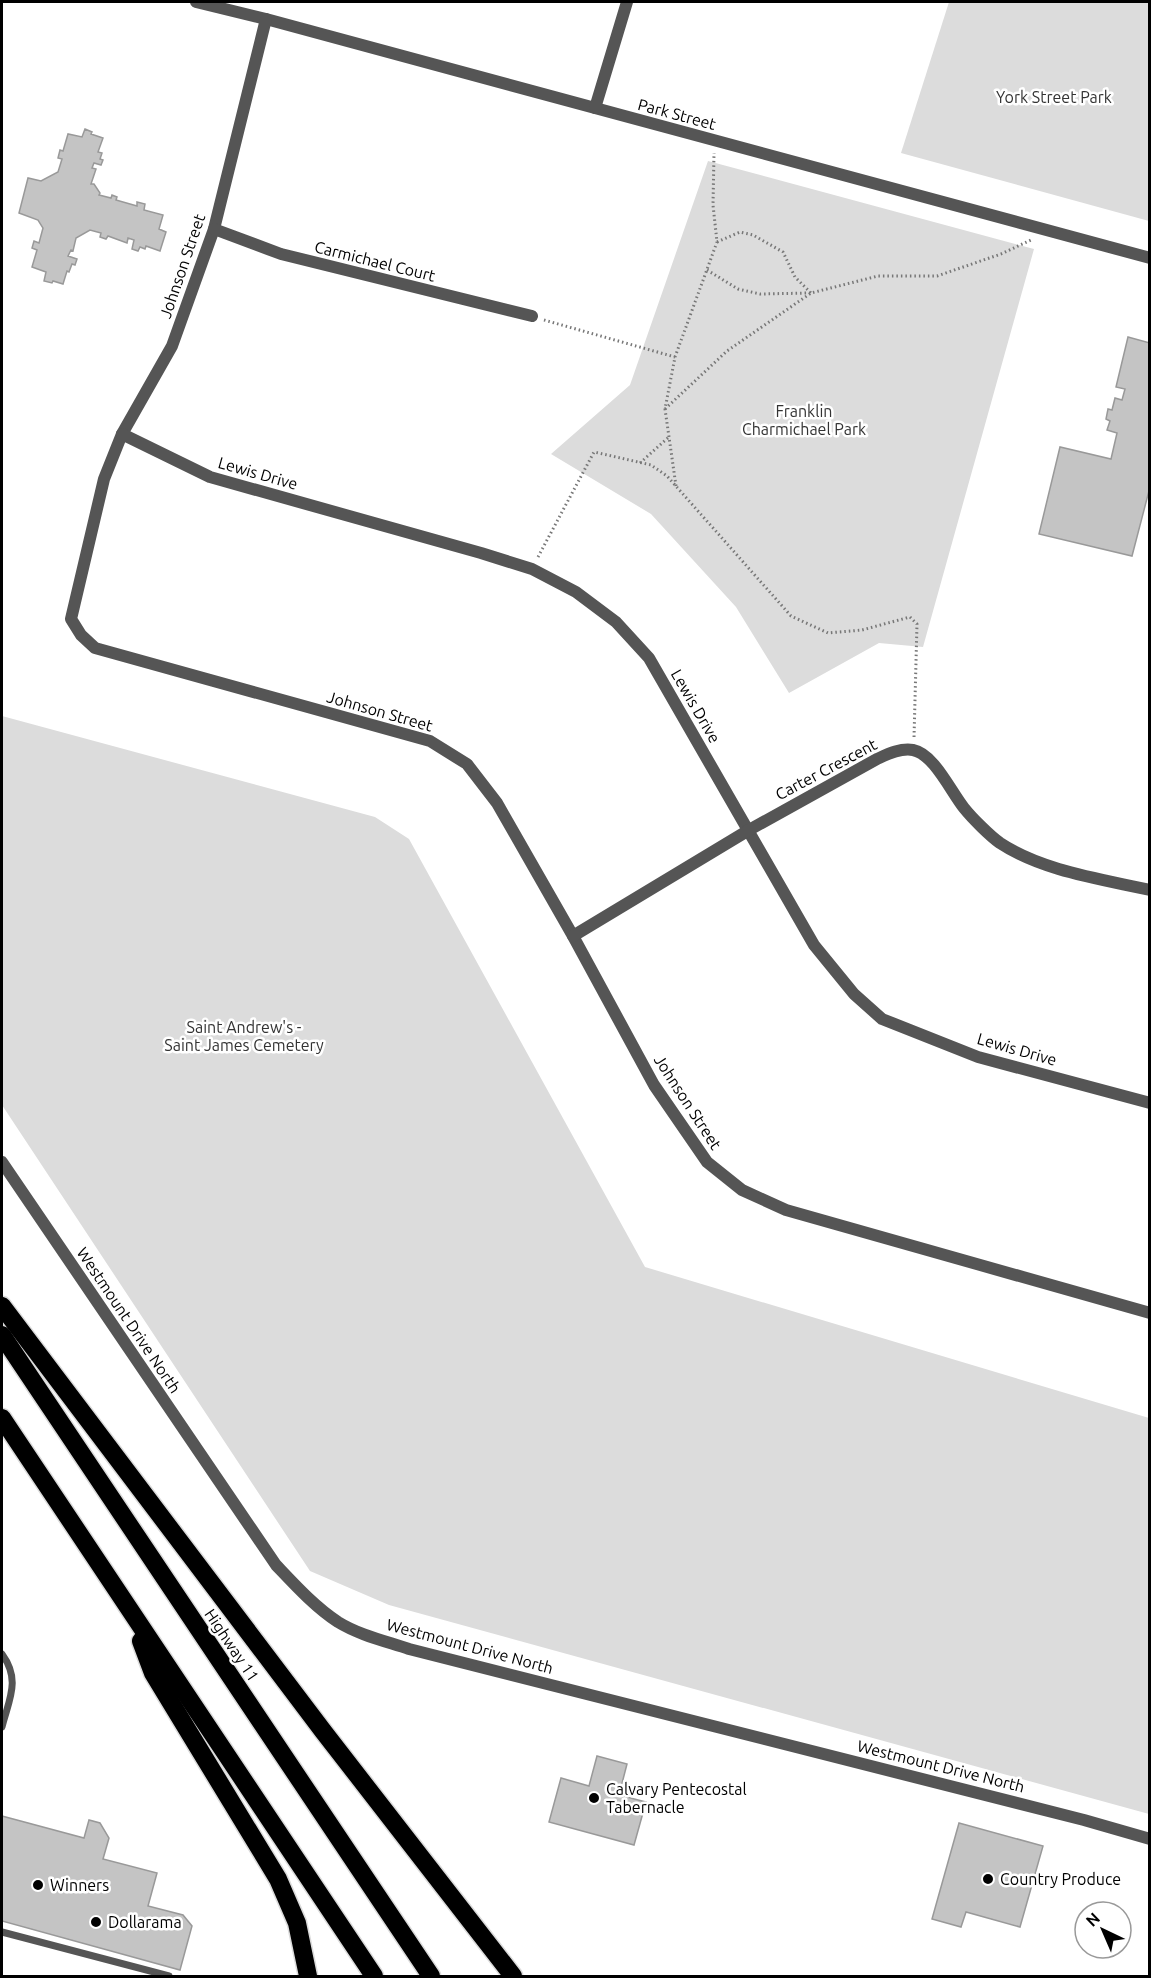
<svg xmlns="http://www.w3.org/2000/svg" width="1151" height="1978" font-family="Ubuntu,sans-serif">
  <rect width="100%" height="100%" fill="#fff"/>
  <!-- green -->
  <g fill="#dcdcdc">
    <path d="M 949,2 L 1149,2 L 1149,221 L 901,153 Z"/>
    <path d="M 708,161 L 1034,249 L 923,647 L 879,643 L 789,693 L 736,607 L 651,514 L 551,454 L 630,385 Z"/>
    <path d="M 2,716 L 375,817 L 409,839 L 645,1267 L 1149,1418 L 1149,1814 L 389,1605 L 310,1571 L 2,1105 Z"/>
  </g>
  <!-- building -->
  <g fill="#c4c4c4" stroke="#999" stroke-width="1.5">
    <path d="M 85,129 L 92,132 L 91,134 L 103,138 L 98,152 L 102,153 L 100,159 L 103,160 L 101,165 L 94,163 L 92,168 L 96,169 L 91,184 L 94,184 L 100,193 L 99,195 L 111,198 L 112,195 L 117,197 L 116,200 L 137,206 L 137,202 L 145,204 L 144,210 L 163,215 L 159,229 L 166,232 L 160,251 L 146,246 L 145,249 L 140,247 L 138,251 L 132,249 L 134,240 L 128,238 L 127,243 L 108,236 L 106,239 L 100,237 L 101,233 L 90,230 L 76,238 L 73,251 L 71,250 L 68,256 L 77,259 L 75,265 L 72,264 L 69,272 L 67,271 L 63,284 L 53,281 L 52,283 L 44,281 L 46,272 L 32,267 L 37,250 L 32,248 L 34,241 L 39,243 L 43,228 L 38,220 L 19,213 L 28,178 L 41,181 L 58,172 L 62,159 L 58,158 L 60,150 L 63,151 L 68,134 L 82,137 Z"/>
    <path d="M 1128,337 L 1150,343 L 1150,487 L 1132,556 L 1039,534 L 1060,447 L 1111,459 L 1117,433 L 1107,430 L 1110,421 L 1106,419 L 1108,409 L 1112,410 L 1115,398 L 1122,400 L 1125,389 L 1116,387 Z"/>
    <path d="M 597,1756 L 627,1764 L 619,1795 L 646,1802 L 634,1845 L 549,1822 L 561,1778 L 589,1786 Z"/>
    <path d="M 2,1816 L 84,1838 L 89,1820 L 100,1823 L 109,1838 L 103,1859 L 157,1873 L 148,1906 L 183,1915 L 192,1926 L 180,1970 L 2,1921 Z"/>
    <path d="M 959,1823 L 1043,1846 L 1020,1927 L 966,1912 L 961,1927 L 932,1919 Z"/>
  </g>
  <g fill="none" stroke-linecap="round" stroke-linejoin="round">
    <!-- motorway casing -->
    <g stroke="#dbdbdb" stroke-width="21">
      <g id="motorway">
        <path d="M 2,1306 L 323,1731 L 513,1976"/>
        <path d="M 2,1335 L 431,1976"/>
        <path d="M 2,1418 L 374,1976"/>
        <path d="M 141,1641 L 153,1673 L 278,1879 L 297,1923 L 308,1976"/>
      </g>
    </g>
    <!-- path -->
    <g stroke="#777" stroke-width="3" stroke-dasharray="1.5 3" stroke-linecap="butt">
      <path d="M 717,242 L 740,232 L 753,235 L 783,252 L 795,277 L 811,293"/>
      <path d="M 707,270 L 738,289 L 760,294 L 810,293"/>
      <path d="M 544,320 L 675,357"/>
      <path d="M 665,409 L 727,351 L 811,293 L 878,276 L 937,276 L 1001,254 L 1031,240"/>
      <path d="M 640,463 L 669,437"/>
      <path d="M 676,486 L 665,409 L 675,357 L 717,242 L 713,205 L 714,153"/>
      <path d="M 538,557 L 594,452 L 651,465 L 667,476 L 791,616 L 828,633 L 862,630 L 910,617 L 917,624 L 914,738"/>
    </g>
    <!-- service -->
    <g stroke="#555" stroke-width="7">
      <path d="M 2,1654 C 21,1680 9,1699 2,1727"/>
      <path d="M 2,1932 L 169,1976"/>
    </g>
    <!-- minor -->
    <g stroke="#555" stroke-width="12">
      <path d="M 196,2 L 266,19 L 1150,258"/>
      <path d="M 266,19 L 214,229 L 172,346 L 122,434 L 104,479 L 71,619 L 81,635 L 95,648 L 430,741 L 467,764 L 497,803 L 573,936 L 654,1085 L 707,1162 L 742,1190 L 786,1210 L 1150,1313"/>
      <path d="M 595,108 L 627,2"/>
      <path d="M 214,229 L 281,254 L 532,316"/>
      <path d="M 122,434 L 210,477 L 481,553 L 532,569 L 576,592 L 616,622 L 649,658 L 814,945 L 854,994 L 882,1019 L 978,1057 L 1150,1103"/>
      <path d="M 573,936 L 749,830 L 877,759 C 888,754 900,748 913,750 C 934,754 951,792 964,808 C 972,818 990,836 1000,843 C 1042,871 1101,879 1150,890"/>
    </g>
    <!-- tertiary -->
    <path stroke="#555" stroke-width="12" d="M 2,1162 L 276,1565 C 295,1585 315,1607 338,1622 C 359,1635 385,1641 409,1649 L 1084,1820 L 1150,1839"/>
    <!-- motorway -->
    <use href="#motorway" stroke="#000" stroke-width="18"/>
  </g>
  <!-- markers -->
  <g fill="#000" stroke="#fff" stroke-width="2">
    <circle cx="594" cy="1798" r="6"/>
    <circle cx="988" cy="1879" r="6"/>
    <circle cx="38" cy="1885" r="6"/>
    <circle cx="96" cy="1922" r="6"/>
  </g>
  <g text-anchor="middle" stroke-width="5" stroke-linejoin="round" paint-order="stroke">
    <!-- park labels -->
    <g font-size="16" fill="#333" stroke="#fff">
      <text x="1054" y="103">York Street Park</text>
      <text x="804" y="417">Franklin<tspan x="804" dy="18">Charmichael Park</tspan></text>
      <text x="244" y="1033">Saint Andrew's -<tspan x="244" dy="18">Saint James Cemetery</tspan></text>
    </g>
    <!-- street labels -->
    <g font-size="16" fill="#000" stroke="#fff">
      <text transform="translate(677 114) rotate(15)" y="6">Park Street</text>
      <text transform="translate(375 261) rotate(14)" y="6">Carmichael Court</text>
      <text transform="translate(182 266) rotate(-71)" y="6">Johnson Street</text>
      <text transform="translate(258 473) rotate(16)" y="6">Lewis Drive</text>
      <text transform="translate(696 706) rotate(60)" y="6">Lewis Drive</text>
      <text transform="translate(380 711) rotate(16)" y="6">Johnson Street</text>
      <text transform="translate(826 769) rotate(-28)" y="6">Carter Crescent</text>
      <text transform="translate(1017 1049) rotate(16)" y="6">Lewis Drive</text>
      <text transform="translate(688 1102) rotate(57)" y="6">Johnson Street</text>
      <text transform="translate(129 1320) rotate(56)" y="6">Westmount Drive North</text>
      <text transform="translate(232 1645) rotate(56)" y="6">Highway 11</text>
      <text transform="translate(470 1646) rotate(15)" y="6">Westmount Drive North</text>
      <text transform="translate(941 1766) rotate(14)" y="6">Westmount Drive North</text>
    </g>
    <!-- poi labels -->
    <g font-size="16" fill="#000" stroke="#fff" text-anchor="start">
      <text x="606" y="1795">Calvary Pentecostal<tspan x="606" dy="18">Tabernacle</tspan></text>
      <text x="1000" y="1885">Country Produce</text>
      <text x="50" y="1891">Winners</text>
      <text x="108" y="1928">Dollarama</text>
    </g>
  </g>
  <!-- border -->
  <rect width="1151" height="1978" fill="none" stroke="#000000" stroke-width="6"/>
  <!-- north arrow -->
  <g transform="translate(1103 1930) rotate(316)"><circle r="28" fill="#ffffff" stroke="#999999" stroke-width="1.5"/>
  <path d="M0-4.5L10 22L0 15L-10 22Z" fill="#000000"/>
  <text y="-9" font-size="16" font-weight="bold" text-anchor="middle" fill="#000000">N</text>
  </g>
</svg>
